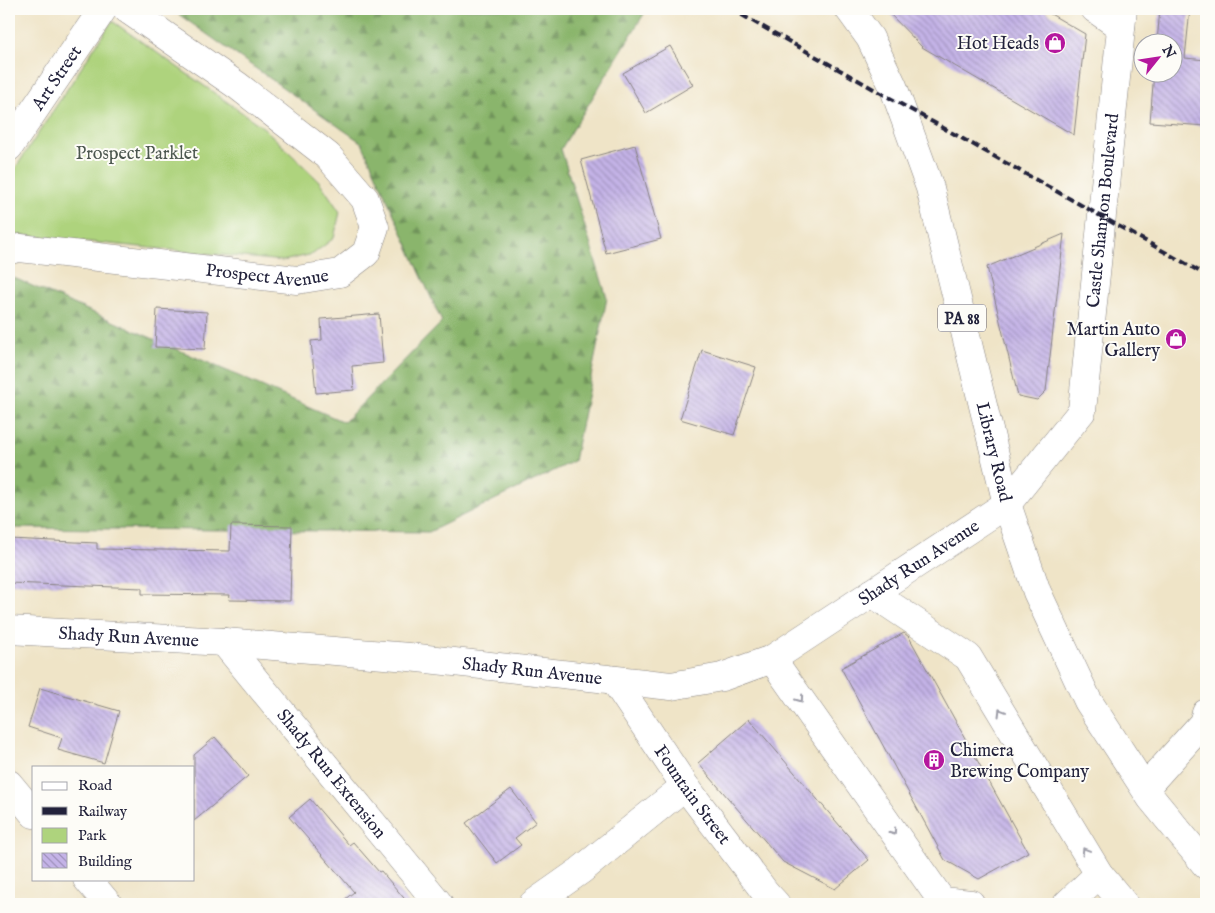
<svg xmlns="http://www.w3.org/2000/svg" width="1215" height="913" font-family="'IM FELL English',serif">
  <defs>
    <pattern id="forest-firs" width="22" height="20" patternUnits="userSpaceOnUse" patternTransform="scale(1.25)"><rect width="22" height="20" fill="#8ab56c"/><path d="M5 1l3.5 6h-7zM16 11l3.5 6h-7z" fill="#70935a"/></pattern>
    <pattern id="building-back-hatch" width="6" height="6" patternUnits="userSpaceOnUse" patternTransform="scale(1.25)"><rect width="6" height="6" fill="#c4b3e7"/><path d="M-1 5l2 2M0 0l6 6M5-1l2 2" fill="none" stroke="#9f91bc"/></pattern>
  </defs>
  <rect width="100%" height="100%" fill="#fdfcf7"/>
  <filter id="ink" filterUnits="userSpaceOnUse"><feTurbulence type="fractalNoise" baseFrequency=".02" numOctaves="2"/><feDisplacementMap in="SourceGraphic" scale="10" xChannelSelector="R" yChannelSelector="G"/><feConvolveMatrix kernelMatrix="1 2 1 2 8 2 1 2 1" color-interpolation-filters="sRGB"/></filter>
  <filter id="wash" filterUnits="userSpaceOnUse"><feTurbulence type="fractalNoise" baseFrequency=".0096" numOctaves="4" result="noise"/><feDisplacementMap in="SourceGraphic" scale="20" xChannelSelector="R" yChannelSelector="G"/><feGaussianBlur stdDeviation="1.12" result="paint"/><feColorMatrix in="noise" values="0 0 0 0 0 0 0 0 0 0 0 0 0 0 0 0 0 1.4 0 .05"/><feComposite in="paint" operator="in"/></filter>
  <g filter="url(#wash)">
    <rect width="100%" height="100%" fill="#efe4c7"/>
    <!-- green -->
    <path fill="#aed37d" stroke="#687a5c" d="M 112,21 L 264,128 L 319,181 L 340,212 L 334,238 L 313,254 L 283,261 L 9,234 L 9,178 Z"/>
    <!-- forest -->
    <path fill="url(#forest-firs)" stroke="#566c54" d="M 171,9 L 647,9 L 561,149 L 607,298 L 574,461 L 429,532 L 9,528 L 9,280 L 14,278 L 344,422 L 442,322 L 362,143 Z"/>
    <g id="blocks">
      <!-- building -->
      <g fill="url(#building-back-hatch)">
        <path d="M 885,9 L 1042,9 L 1085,34 L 1074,135 L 922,47 Z"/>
        <path d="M 1160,9 L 1190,9 L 1185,58 L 1206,60 L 1206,126 L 1150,122 L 1154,72 L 1172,72 L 1172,42 L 1157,42 Z"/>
        <path d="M 670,46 L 693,85 L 646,113 L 623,73 Z"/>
        <path d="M 635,145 L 661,239 L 606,253 L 581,160 Z"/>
        <path d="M 1064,234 L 1046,391 L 1037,400 L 1018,396 L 987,267 Z"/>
        <path d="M 157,309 L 207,312 L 205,349 L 155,347 Z"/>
        <path d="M 379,314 L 383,363 L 352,366 L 354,390 L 316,393 L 311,341 L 322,340 L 321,319 Z"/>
        <path d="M 702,350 L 756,367 L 734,435 L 680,419 Z"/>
        <path d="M 231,525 L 292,526 L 290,601 L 229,600 L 230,595 L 142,594 L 142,588 L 9,583 L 9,539 L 97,543 L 97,549 L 230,551 Z"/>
        <path d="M 904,633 L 909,637 L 1028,852 L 979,879 L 945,860 L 841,668 Z"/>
        <path d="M 40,688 L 119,711 L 104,763 L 58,750 L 62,738 L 28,727 Z"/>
        <path d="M 749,719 L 869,860 L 835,889 L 783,862 L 698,763 Z"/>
        <path d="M 215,737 L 248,776 L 194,821 L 194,755 Z"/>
        <path d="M 511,789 L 536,822 L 515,838 L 521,845 L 497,863 L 466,823 Z"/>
        <path d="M 310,799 L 349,845 L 353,842 L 379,872 L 381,871 L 409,904 L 339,904 L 354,892 L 289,817 Z"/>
      </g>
    </g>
  </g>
  <g filter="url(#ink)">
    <use href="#blocks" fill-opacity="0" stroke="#888381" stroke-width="1"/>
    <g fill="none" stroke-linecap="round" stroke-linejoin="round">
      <!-- minor casing -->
      <g stroke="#888381" stroke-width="29">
        <g id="minor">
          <path d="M 1095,9 L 1121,27"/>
          <path id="s1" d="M 9,147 L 103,9"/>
          <path id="s2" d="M 9,250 L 20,248 L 297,280 L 340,273 L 366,253 L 375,227 L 365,199 L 328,156 L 238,86 L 127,9"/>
          <path d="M 872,593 L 968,657 L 1099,874 L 1124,904"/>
          <path id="s3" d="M 9,630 L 224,642 L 409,657 L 671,686 L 722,677 L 772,659 L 1007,504 L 1082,411 L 1123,9"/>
          <path id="s4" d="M 224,642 L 439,904"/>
          <path d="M 772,659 L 942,901 L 971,904"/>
          <path id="s5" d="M 614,680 L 685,786 L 765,892 L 776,904"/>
          <path d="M 9,784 L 34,814"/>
          <path d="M 1145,788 L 1203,723 L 1206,713"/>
          <path d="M 87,879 L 108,904"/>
          <path d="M 533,904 L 580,871 L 685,786"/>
          <path d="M 1067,904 L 1099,874"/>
        </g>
      </g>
      <!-- major casing -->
      <g stroke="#888381" stroke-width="29">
        <g id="major">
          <path id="s6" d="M 849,9 L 870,38 L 893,86 L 930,188 L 1007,504 L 1037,592 L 1088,701 L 1151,798 L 1206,865"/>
        </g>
      </g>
      <!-- minor -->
      <use href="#minor" stroke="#fff" stroke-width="28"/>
      <!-- major -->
      <use href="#major" stroke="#fff" stroke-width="28"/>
      <!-- rail -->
      <path stroke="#22223b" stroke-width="4" stroke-dasharray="8 4" stroke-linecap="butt" d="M 731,9 L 1206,275"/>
    </g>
    <!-- one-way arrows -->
    <defs><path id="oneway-chevron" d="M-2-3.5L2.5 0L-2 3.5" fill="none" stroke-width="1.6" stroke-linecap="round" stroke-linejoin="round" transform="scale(1.25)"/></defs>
    <g stroke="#9c9ca7">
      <use href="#oneway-chevron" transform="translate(800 699) rotate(55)"/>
      <use href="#oneway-chevron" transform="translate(1001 712) rotate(-121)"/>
      <use href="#oneway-chevron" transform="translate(893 832) rotate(55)"/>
      <use href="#oneway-chevron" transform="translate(1085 851) rotate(-121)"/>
    </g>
  </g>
  <!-- icons -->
  <defs>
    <g id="shop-disc" transform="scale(1.125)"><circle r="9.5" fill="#b5179e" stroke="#fdfcf7"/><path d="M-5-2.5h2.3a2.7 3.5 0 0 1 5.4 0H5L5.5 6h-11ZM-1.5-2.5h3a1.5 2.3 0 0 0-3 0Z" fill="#fff"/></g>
    <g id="building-disc" transform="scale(1.125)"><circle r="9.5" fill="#b5179e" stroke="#fdfcf7"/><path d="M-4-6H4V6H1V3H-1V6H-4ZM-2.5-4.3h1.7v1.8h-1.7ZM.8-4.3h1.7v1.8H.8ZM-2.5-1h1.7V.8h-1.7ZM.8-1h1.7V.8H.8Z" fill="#fff"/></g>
  </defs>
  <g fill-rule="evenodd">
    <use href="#shop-disc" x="1055" y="43"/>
    <use href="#shop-disc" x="1176" y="339"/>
    <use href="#building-disc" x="934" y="760"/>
  </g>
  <g text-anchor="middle" stroke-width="4" stroke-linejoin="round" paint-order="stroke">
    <!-- shield labels -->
    <rect fill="#fdfcf7" stroke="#646373" stroke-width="1" x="938" y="304.5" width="48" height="27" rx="4"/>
    <g font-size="16" font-weight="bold" fill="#22223b">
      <text x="962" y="324">PA 88</text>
    </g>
    <!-- poi labels -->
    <g font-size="18" fill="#22223b" stroke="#fdfcf7" text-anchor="end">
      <text x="1039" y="49">Hot Heads</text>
      <text x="1160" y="335">Martin Auto<tspan x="1160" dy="21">Gallery</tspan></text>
      <text x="950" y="756" text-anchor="start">Chimera<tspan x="950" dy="21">Brewing Company</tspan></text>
    </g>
    <!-- street labels -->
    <g font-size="18" fill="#22223b" stroke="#fdfcf7">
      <text dy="6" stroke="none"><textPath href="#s1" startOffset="84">Art Street</textPath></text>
      <text dy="6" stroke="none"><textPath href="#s3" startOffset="1372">Castle Shannon Boulevard</textPath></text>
      <text dy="6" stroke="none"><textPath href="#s2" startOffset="260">Prospect Avenue</textPath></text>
      <text dy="6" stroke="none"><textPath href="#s6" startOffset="469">Library Road</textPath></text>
      <text dy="6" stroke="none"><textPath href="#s3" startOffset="945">Shady Run Avenue</textPath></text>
      <text dy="6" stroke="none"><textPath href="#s3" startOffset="120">Shady Run Avenue</textPath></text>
      <text dy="6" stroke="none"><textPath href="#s3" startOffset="525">Shady Run Avenue</textPath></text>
      <text dy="6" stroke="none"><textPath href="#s4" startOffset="170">Shady Run Extension</textPath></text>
      <text dy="6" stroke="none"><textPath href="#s5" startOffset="139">Fountain Street</textPath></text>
    </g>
    <!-- park labels -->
    <g font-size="18" fill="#4c574f" stroke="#fdfcf7">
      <text x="137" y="159">Prospect Parklet</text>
    </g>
  </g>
  <!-- margin -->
  <rect width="1215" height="913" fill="none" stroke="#fdfcf7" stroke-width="30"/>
  <!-- legend -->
  <rect x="32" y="766" width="162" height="115" fill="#fdfcf7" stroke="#a5a5ac"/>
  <rect x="42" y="782" width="25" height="8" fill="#ffffff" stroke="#a5a5ac"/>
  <text x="78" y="790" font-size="15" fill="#22223b">Road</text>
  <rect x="42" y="807" width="25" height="8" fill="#22223b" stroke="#a5a5ac"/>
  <text x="78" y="816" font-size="15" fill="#22223b">Railway</text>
  <rect x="42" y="828" width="25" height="15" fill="#aed37d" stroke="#a5a5ac"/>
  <text x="78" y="840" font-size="15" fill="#22223b">Park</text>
  <rect x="42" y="853" width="25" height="15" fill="url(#building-back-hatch)" stroke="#a5a5ac"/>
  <text x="78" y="866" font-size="15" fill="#22223b">Building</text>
  <!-- north arrow -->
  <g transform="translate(1158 58) rotate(60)"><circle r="24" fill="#fdfcf7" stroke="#a5a5ac"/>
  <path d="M0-4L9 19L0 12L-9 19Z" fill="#b5179e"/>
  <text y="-8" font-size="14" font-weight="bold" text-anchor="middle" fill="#22223b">N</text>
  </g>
</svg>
